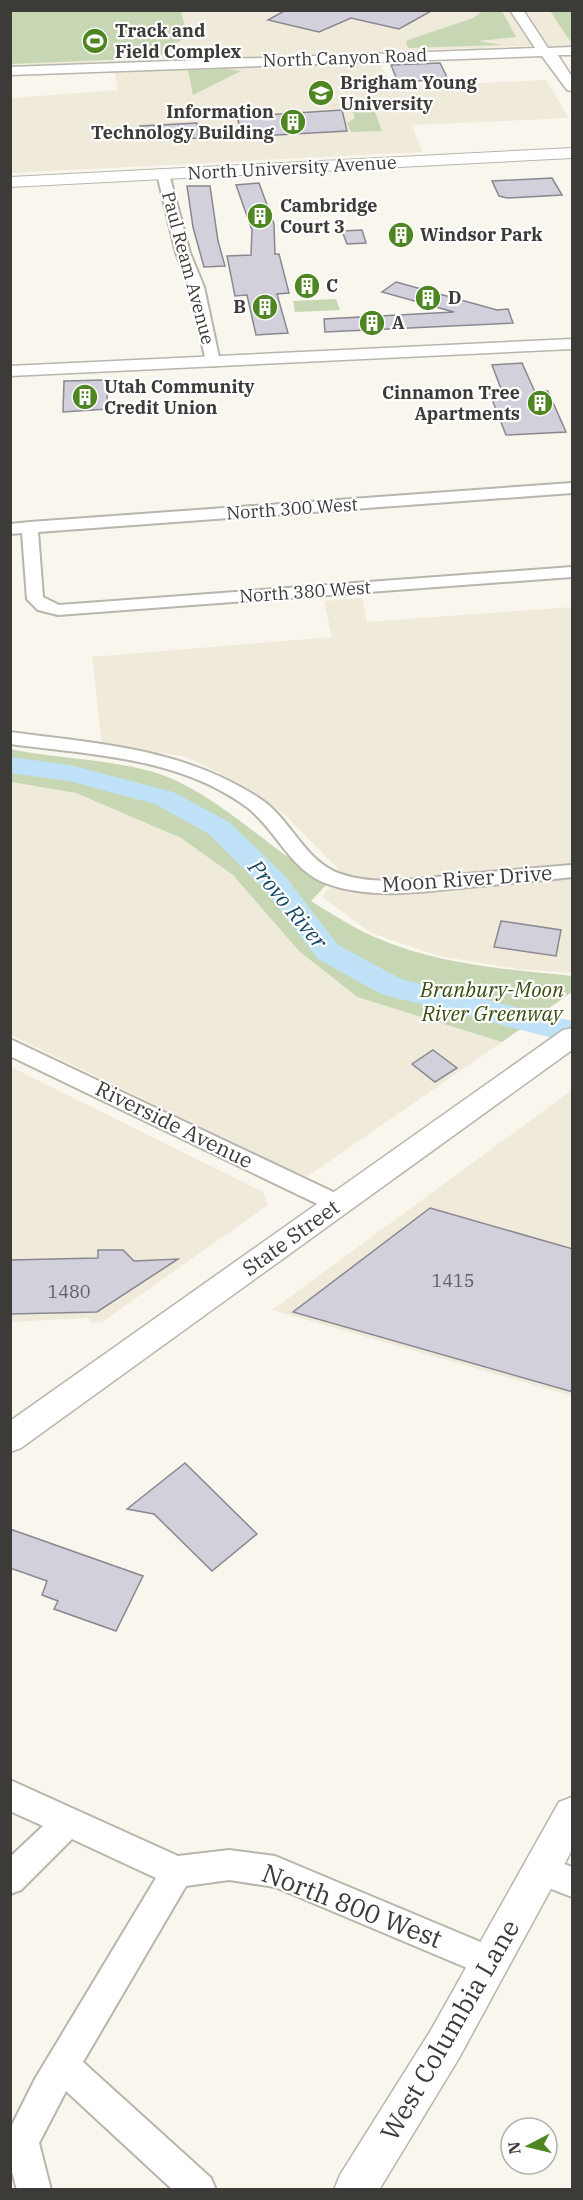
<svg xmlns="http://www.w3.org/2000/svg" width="583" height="2200" font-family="'IBM Plex Serif',serif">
  <rect width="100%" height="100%" fill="#f9f6ed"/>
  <!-- built -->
  <g fill="#f0eadb">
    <path d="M 11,11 L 572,11 L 572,48 L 526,46 L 374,52 L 392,87 L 546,80 L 569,118 L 412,125 L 422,152 L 11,173 L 11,98 L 118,90 L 113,62 L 11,66 Z"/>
    <path d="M 362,598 L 367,622 L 572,607 L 572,973 L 518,969 L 439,956 L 371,933 L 322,897 L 341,872 L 283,813 L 242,785 L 187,757 L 102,744 L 92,657 L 332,637 L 324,601 Z"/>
    <path d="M 10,782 L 76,793 L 181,838 L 234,875 L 299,951 L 357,997 L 502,1042 L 308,1176 L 298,1174 L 11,1035 Z"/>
    <path d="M 11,1067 L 263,1192 L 268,1205 L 102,1322 L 92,1323 L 88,1318 L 11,1322 Z"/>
    <path d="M 572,1090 L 572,1396 L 272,1310 Z"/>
  </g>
  <!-- green -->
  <g fill="#c7d7b3">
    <path d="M 11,10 L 181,11 L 187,36 L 174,45 L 174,49 L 156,58 L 11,64 Z"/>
    <path d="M 483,11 L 502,11 L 516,37 L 478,41 L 503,45 L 408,48 L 406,42 L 408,40 L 473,18 Z"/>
    <path d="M 550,11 L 572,11 L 572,41 L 570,41 Z"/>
    <path d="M 227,69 L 241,71 L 193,95 L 188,70 Z"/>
    <path d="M 371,101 L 382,131 L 351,132 L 347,123 L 355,118 L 350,104 L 323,106 Z"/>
    <path d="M 336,299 L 340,310 L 295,312 L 293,301 Z"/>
    <path d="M 10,749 C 61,760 131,759 177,781 C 232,808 275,853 328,883 L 311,901 C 329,912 347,924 366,933 C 430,964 504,969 572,976 L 572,992 L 502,1042 L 357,997 L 299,951 L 233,875 L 181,838 L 76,793 L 11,782 Z"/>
  </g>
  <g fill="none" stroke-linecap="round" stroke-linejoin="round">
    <!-- river -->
    <path fill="#c0e2f9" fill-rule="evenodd" d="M 10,757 L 70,765 L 173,792 L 229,822 L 285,876 L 338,945 L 401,979 L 572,1021 L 572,1043 L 381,994 L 318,959 L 265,890 L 209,834 L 155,804 L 69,781 L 10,773 Z"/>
  </g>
  <!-- building -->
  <g fill="#d2d0da" stroke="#898890" stroke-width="1.5">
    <path d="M 286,10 L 433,10 L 399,29 L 351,18 L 319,32 L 268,20 Z"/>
    <path d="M 440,63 L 448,79 L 398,82 L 391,65 Z"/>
    <path d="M 342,110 L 347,131 L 243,137 L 237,117 Z"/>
    <path d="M 197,123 L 200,138 L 142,140 L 140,126 Z"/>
    <path d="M 552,178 L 562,195 L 507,198 L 499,196 L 492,181 Z"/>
    <path d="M 259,183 L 274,224 L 275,254 L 279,254 L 289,293 L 277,294 L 288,333 L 256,335 L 247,295 L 235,296 L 227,256 L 251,255 L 252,230 L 236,185 Z"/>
    <path d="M 187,186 L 210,186 L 218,241 L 225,266 L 204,267 L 193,227 Z"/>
    <path d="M 362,230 L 366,243 L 347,244 L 342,231 Z"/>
    <path d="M 396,282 L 497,310 L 508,309 L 513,323 L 325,332 L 324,319 L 454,312 L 382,292 Z"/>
    <path d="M 522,363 L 535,392 L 548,391 L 566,432 L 506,435 L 490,394 L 503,394 L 492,365 Z"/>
    <path d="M 106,380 L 108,409 L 63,412 L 64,381 Z"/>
    <path d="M 501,921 L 561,930 L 556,956 L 494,947 Z"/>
    <path d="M 433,1050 L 457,1068 L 435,1082 L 412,1064 Z"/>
    <path d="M 430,1208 L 573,1249 L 573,1392 L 293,1312 Z"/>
    <path d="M 98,1250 L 123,1250 L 134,1261 L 178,1259 L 97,1312 L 10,1314 L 10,1260 L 98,1258 Z"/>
    <path d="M 185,1463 L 257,1534 L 212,1571 L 154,1514 L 127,1509 Z"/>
    <path d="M 10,1529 L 143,1576 L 116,1631 L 54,1609 L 58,1601 L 42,1595 L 47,1581 L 10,1568 Z"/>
  </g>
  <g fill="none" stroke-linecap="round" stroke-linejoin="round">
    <!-- minor casing -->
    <g stroke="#b8b5ac" stroke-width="4">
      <g id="minor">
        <path d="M 163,170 L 169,174 L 190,253 L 204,287 L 220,362 L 218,365 L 213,366 L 206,362 L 190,287 L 176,253 L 157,174 Z"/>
        <path d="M 572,483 L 572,493 L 38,532 L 43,597 L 59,605 L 572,567 L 572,577 L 58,615 L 38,610 L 27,599 L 22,533 L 10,534 L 10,524 L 30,522 Z"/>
        <path d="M 10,732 C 99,744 182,748 259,798 C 291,818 304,862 341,874 C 376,886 417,879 454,875 C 493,872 533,868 572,865 L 572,877 C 538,881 503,884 469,887 C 421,892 371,900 325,883 C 291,870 276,830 248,808 C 180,757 92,755 10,744 Z"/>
        <path d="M 10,1039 L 346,1198 L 350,1204 L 346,1210 L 338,1213 L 330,1210 L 10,1056 Z"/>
        <path d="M 10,1780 L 178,1856 L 229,1850 L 275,1856 L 502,1951 L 507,1962 L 502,1973 L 491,1978 L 275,1887 L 229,1880 L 186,1886 L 83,2062 L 211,2178 L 216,2190 L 173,2190 L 66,2091 L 39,2143 L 51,2190 L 17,2190 L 10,2164 L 10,2129 L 35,2079 L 156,1878 L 72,1839 L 21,1890 L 10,1894 L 10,1857 L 43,1826 L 10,1811 Z"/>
        <path d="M 542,1855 L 572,1867 L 572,1897 L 531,1881 L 527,1870 L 531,1859 Z"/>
      </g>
    </g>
    <!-- major casing -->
    <g stroke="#b8b5ac" stroke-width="3">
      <g id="major">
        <path d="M 510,10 L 523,10 L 548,48 L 572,47 L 572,55 L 558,55 L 572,77 L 572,91 L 567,90 L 542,56 L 10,75 L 10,67 L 535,48 Z"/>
        <path d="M 572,339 L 572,349 L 10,376 L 10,366 Z"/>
        <path d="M 572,1028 L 572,1050 L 21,1448 L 10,1452 L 10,1421 L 563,1030 Z"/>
        <path d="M 572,1797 L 572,1850 L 459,2058 L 379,2190 L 334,2190 L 340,2175 L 431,2030 L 559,1802 Z"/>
      </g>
    </g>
    <!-- highway casing -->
    <g stroke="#b8b5ac" stroke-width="2">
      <path id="highway" d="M 572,148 L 572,158 L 10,187 L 10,177 Z"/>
    </g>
    <!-- minor -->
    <use href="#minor" fill="#fff" fill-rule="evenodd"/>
    <!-- major -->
    <use href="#major" fill="#fff" fill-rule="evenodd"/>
    <!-- highway -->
    <use href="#highway" fill="#fff" fill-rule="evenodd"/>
  </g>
  <!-- icons -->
  <defs>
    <g id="stadium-disc" transform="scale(1.35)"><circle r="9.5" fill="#4e8621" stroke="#fff"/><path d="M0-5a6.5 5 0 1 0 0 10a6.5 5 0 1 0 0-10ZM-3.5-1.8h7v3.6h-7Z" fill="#fff"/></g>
    <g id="university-disc" transform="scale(1.35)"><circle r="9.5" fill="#4e8621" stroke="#fff"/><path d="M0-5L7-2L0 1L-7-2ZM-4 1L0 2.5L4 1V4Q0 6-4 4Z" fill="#fff"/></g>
    <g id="building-disc" transform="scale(1.35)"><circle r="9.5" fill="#4e8621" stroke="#fff"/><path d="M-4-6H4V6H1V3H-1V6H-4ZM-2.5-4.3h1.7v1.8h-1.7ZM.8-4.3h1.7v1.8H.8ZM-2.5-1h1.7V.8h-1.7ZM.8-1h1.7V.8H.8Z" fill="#fff"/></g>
  </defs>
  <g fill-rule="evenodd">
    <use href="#stadium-disc" x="95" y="41"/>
    <use href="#university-disc" x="321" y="93"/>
    <use href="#building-disc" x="293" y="122"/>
    <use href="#building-disc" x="260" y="216"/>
    <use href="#building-disc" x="401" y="235"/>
    <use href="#building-disc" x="307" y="286"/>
    <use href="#building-disc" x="428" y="298"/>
    <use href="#building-disc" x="265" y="307"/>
    <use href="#building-disc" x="372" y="323"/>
    <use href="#building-disc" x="85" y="397"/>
    <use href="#building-disc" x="540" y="403"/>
  </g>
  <g text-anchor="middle" stroke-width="4.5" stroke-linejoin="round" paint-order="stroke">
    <!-- far-poi labels -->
    <g font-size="18" font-weight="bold" fill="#3d3b38" stroke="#fff" text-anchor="start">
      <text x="115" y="37">Track and<tspan x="115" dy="21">Field Complex</tspan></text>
      <text x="340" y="89">Brigham Young<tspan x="340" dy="21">University</tspan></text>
      <text x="274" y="118" text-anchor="end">Information<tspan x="274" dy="21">Technology Building</tspan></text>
      <text x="280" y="212">Cambridge<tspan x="280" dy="21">Court 3</tspan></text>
      <text x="420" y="241">Windsor Park</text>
      <text x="326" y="292">C</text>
      <text x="448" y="304">D</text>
      <text x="246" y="313" text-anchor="end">B</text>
      <text x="392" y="329">A</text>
      <text x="104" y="393">Utah Community<tspan x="104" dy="21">Credit Union</tspan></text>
      <text x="520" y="399" text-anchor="end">Cinnamon Tree<tspan x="520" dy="21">Apartments</tspan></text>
    </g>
    <!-- far-street labels -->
    <g font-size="18" fill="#3d3b38" stroke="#fff">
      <text transform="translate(345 58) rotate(-2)" y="6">North Canyon Road</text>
      <text transform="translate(292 168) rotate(-3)" y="6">North University Avenue</text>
      <text transform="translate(188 268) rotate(75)" y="6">Paul Ream Avenue</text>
      <text transform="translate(292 509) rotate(-4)" y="6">North 300 West</text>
      <text transform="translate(305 592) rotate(-4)" y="6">North 380 West</text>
    </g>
    <!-- number labels -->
    <g font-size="18" fill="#626060">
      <text x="453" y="1287">1415</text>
      <text x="69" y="1298">1480</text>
    </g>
    <!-- street labels -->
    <g font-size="21" fill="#3d3b38" stroke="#fff">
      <text transform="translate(467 879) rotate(-4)" y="7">Moon River Drive</text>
      <text transform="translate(174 1125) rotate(26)" y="7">Riverside Avenue</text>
      <text transform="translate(291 1238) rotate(-36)" y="7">State Street</text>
    </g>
    <!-- park labels -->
    <g font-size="21" font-style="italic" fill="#374c0d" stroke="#fff">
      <text x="492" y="997">Branbury-Moon<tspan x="492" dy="24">River Greenway</tspan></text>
    </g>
    <!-- water labels -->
    <g font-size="22" font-style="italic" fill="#164865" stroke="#fff">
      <text transform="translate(288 904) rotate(50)" y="8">Provo River</text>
    </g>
    <!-- near-street labels -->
    <g font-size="26" fill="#3d3b38" stroke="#fff">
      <text transform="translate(352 1906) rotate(21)" y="9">North 800 West</text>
      <text transform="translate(450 2030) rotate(-60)" y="9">West Columbia Lane</text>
    </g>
  </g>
  <!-- border -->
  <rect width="583" height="2200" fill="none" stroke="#3d3b38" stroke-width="24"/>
  <!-- north arrow -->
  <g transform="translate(529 2146) rotate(263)"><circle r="28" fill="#ffffff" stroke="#b1b1af" stroke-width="1.5"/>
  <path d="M0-4.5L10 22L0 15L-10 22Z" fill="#4e8621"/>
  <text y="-9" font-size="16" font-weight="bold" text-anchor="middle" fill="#3d3b38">N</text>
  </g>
</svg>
